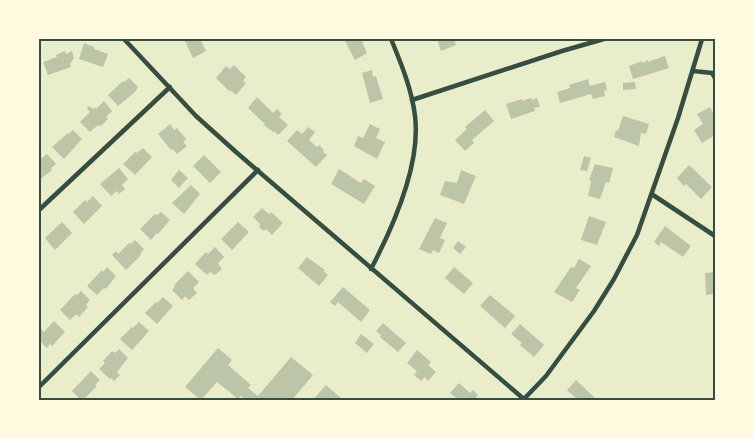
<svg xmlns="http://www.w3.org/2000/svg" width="754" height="439" font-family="Manrope,sans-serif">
  <rect width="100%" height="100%" fill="#e9edc9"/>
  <!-- building -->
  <g fill="#bcc5a7">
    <path d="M 184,39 L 200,39 L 206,51 L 193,58 Z"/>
    <path d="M 344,39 L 361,39 L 367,53 L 355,60 Z"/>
    <path d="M 437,39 L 454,39 L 456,45 L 441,51 Z"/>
    <path d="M 84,43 L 94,47 L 94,49 L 108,54 L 103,67 L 79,59 Z"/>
    <path d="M 65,51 L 66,54 L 72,51 L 74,58 L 70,64 L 71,67 L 48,75 L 43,62 L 57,57 L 56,55 Z"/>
    <path d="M 665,56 L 669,68 L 633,79 L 629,66 L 642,61 L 643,63 L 648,60 L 648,62 Z"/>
    <path d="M 234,65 L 246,77 L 243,81 L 246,83 L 236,95 L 230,90 L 229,91 L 216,78 L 226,66 L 230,69 Z"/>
    <path d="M 372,70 L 373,77 L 376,76 L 383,99 L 370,103 L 362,73 Z"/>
    <path d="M 129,78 L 138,87 L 135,92 L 118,106 L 108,95 L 123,81 L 124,82 Z"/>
    <path d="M 588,79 L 590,86 L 605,82 L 607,90 L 604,91 L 605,96 L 593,99 L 591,94 L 560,103 L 557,92 L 570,88 L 569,85 Z"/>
    <path d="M 635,82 L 636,89 L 623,90 L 623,83 Z"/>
    <path d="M 257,97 L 273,113 L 277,109 L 282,114 L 279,117 L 288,125 L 278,135 L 274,131 L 273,132 L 264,125 L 265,124 L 248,108 Z"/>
    <path d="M 531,98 L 532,100 L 537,98 L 540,107 L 534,108 L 535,111 L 511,119 L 506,104 L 522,99 L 522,101 Z"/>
    <path d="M 104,101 L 112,111 L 106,117 L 108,119 L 102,125 L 99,126 L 98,125 L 90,132 L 80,122 L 90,112 L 87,109 L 89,106 L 93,109 L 95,107 L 96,109 Z"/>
    <path d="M 710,107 L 715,116 L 715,135 L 702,143 L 694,130 L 703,124 L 697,114 Z"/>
    <path d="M 485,110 L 494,121 L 472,140 L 474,143 L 465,151 L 455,140 L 467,129 L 465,127 Z"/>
    <path d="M 623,116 L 649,124 L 646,134 L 641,133 L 639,146 L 614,137 L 616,130 L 618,131 Z"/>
    <path d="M 170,124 L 174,130 L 177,128 L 186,139 L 183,142 L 187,146 L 177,154 L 173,149 L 171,150 L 158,134 Z"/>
    <path d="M 370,124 L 380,129 L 376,138 L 385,142 L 377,159 L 354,146 L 358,136 L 363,138 Z"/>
    <path d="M 308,127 L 315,132 L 309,140 L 317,147 L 319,145 L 324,150 L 323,152 L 327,155 L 316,167 L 287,141 L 297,130 L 302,134 Z"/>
    <path d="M 73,130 L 82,139 L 64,159 L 52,147 L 68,133 L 69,134 Z"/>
    <path d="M 143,148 L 152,157 L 135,175 L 123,164 L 135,152 L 137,153 Z"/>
    <path d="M 47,154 L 56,164 L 51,168 L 52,170 L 39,180 L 39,160 Z"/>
    <path d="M 204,155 L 221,172 L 210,183 L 193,166 Z"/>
    <path d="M 584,156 L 591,158 L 587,171 L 580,170 Z"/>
    <path d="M 595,164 L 613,168 L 609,183 L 606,182 L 600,199 L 588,196 L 591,181 L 589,180 Z"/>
    <path d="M 689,165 L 712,187 L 701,199 L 686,184 L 684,186 L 677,178 Z"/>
    <path d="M 119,168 L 128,179 L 122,185 L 125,189 L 119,194 L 117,191 L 111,196 L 100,184 Z"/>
    <path d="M 339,169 L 361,183 L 364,179 L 375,186 L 364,204 L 331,184 Z"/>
    <path d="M 179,170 L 188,178 L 179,188 L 171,180 Z"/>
    <path d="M 461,170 L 476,176 L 464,204 L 440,195 L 445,181 L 457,183 Z"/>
    <path d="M 191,185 L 200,194 L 184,214 L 172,203 Z"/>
    <path d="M 93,196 L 102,206 L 84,224 L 73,212 L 85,200 L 87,202 Z"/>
    <path d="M 262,208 L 269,214 L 271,212 L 283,223 L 272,235 L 266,229 L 264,231 L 259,227 L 260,224 L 253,217 Z"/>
    <path d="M 161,212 L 170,220 L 158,234 L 157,233 L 151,240 L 140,229 L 155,214 L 157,215 Z"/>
    <path d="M 589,216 L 606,222 L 597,245 L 581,240 Z"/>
    <path d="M 435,218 L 447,223 L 440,238 L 445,240 L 439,253 L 433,250 L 431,254 L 419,249 Z"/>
    <path d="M 62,222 L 72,233 L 55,250 L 45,238 Z"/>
    <path d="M 238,222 L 249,232 L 232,250 L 221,239 Z"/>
    <path d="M 665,226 L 691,246 L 683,257 L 661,242 L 659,246 L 654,242 Z"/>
    <path d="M 135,240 L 144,249 L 140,254 L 141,255 L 126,270 L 112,255 L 116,251 L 118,254 L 129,243 L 131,244 Z"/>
    <path d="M 458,241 L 466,247 L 460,254 L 453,248 Z"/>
    <path d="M 215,247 L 224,257 L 218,263 L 222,269 L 215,275 L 210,272 L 207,275 L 195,264 L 206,252 L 208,254 Z"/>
    <path d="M 307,257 L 325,270 L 323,271 L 328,275 L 319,286 L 298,268 Z"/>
    <path d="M 579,259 L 591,266 L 576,288 L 580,290 L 572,302 L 554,292 L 571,267 L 574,268 Z"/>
    <path d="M 107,267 L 116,276 L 106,289 L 104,288 L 97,295 L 87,286 L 102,270 L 103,272 Z"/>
    <path d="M 454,267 L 473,283 L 464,294 L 445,278 Z"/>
    <path d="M 188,271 L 199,282 L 193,288 L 197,293 L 189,300 L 185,296 L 182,300 L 172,290 L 175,287 L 174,285 Z"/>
    <path d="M 715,272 L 715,294 L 706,295 L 705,273 Z"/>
    <path d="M 343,287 L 370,310 L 361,322 L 338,302 L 335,306 L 330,302 Z"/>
    <path d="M 81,291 L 90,300 L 86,305 L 88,307 L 79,317 L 76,314 L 70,320 L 60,310 L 75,294 L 77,295 Z"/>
    <path d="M 490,295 L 515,316 L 505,328 L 480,306 Z"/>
    <path d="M 163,297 L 173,306 L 157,324 L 145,313 L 156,302 L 157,303 Z"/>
    <path d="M 54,321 L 65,332 L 52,346 L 50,344 L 47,348 L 39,340 L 39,327 L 44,332 Z"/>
    <path d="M 139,322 L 149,331 L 132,350 L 120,339 L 132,327 L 133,328 Z"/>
    <path d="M 383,323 L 406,343 L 398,352 L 380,337 L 381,335 L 376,331 Z"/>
    <path d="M 520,324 L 544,345 L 534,357 L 520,345 L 522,343 L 511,334 Z"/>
    <path d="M 361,334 L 374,344 L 367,353 L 355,343 Z"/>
    <path d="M 218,348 L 232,360 L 228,365 L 251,385 L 248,388 L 258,396 L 291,357 L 313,375 L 292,400 L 246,400 L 241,396 L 238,399 L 217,382 L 201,400 L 185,387 Z"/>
    <path d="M 119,349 L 128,358 L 117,372 L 120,375 L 114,381 L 111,378 L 110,379 L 99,369 L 105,363 L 103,361 L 112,351 L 115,353 Z"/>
    <path d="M 417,350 L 431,362 L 428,365 L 436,372 L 428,381 L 425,377 L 421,381 L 414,375 L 417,371 L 407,363 Z"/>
    <path d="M 91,371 L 100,380 L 95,385 L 97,386 L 83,400 L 81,400 L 72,391 Z"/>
    <path d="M 576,380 L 595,398 L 593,400 L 578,400 L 567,390 Z"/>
    <path d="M 459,383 L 470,393 L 473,390 L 478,395 L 474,400 L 459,400 L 450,393 Z"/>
    <path d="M 326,385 L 343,400 L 313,400 Z"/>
  </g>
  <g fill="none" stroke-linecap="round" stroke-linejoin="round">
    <!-- minor -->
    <g stroke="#344e41" stroke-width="4.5">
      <path d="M 124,39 L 196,116 L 236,152 L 525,400"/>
      <path d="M 693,71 L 712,73 L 715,78"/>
      <path d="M 412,100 L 562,51 L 604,39"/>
      <path d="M 653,195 L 715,236"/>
      <path d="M 39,210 L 170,87"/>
      <path d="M 371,269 C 393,227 421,164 415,116 C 412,90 401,63 391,39"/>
      <path d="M 39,387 L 258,170"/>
      <path d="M 523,400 L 546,376 L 594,311 L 614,279 L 637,235 L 678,118 L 702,39"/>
    </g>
  </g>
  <!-- border -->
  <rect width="754" height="439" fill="none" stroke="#fefae0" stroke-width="80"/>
  <rect x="40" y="40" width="674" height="359" fill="none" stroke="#344e41" stroke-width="2"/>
</svg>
